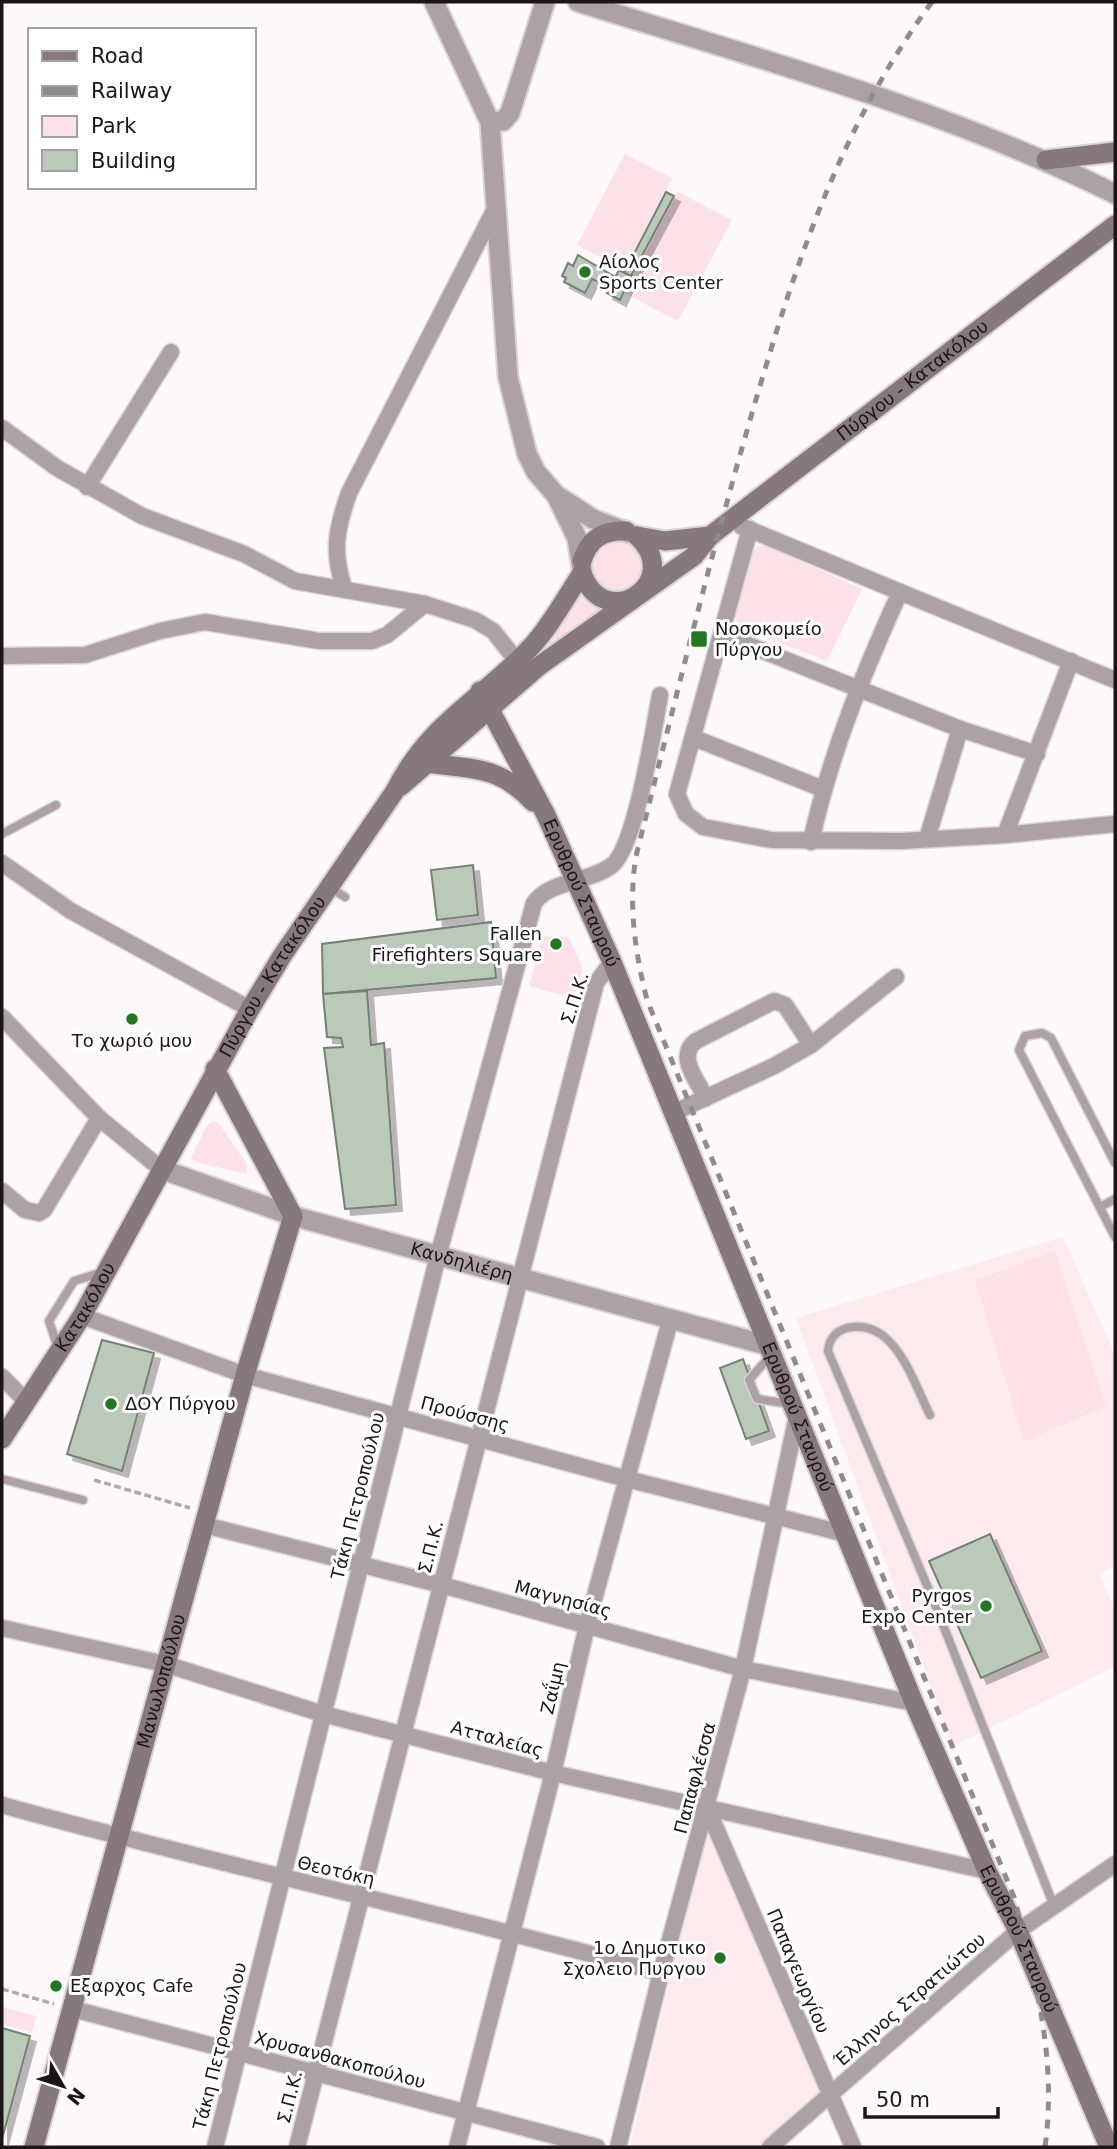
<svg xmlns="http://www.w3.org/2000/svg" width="1117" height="2149" font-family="'DejaVu Sans',sans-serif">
  <defs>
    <filter id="shadow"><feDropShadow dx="6" dy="6" stdDeviation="0" flood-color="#0004"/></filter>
  </defs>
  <rect width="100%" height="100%" fill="#fdf8fa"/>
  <!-- built -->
  <g fill="#fdeaef">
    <path d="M 1063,1237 L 1115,1355 L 1115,1565 L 1099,1575 L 1115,1610 L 1115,1666 L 953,1746 L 796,1318 Z"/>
    <path d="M 707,1822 L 825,2094 L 760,2147 L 630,2147 Z"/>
  </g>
  <!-- green -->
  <g fill="#fce1e9">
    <path d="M 625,154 L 672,178 L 624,270 L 577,245 Z"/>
    <path d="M 678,192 L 732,220 L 678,321 L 624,293 Z"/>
    <circle cx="617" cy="566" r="27"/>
    <path d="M 759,546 L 768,546 L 862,589 L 827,661 L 740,628 L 734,615 L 754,550 Z"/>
    <path d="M 580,590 L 588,601 L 604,609 L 553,649 L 546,641 Z"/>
    <path d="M 543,936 L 569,937 L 583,970 L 574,998 L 529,986 Z"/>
    <path d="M 213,1121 L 220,1125 L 247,1164 L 246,1174 L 196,1162 L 191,1158 L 207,1125 Z"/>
    <path d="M 1055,1251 L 1106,1406 L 1024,1442 L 975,1280 Z"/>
    <path d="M 2,2007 L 36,2016 L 32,2032 L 2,2024 Z"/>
  </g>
  <!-- building -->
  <g fill="#bac9b9" stroke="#748172" stroke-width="2" filter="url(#shadow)">
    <path d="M 666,192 L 674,196 L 631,276 L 624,273 Z"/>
    <path d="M 578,255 L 615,277 L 610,287 L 592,279 L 585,293 L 564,282 L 566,278 L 562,276 L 568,263 L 573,266 Z"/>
    <path d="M 619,270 L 631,276 L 620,300 L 607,293 Z"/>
    <path d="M 473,865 L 478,915 L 437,920 L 431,870 Z"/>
    <path d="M 491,922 L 496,978 L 323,994 L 322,944 Z"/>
    <path d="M 367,991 L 371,1045 L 384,1043 L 396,1205 L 345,1209 L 324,1048 L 343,1047 L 341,1038 L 327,1037 L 323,994 Z"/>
    <path d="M 102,1340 L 154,1353 L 122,1471 L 67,1454 Z"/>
    <path d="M 743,1359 L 769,1431 L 746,1439 L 720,1368 Z"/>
    <path d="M 990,1534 L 1042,1651 L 981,1678 L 929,1561 Z"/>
    <path d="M 2,2028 L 30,2036 L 2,2139 Z"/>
  </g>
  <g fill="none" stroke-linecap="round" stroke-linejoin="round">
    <!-- service casing -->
    <g stroke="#d9d4d6" stroke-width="11">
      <g id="service">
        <path d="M 2,834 L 56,805"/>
        <path d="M 331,888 L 345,897"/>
        <path d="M 1115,1163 L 1051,1038 L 1042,1033 L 1025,1036 L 1019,1050 L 1115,1237"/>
        <path d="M 1100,1207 L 1115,1199"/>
        <path d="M 58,1348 L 49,1321 L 74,1281 L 103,1272"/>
        <path d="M 771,1355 L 749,1380 L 757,1399 L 791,1404"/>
        <path d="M 930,1415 C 913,1382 895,1317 847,1328 C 836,1331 829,1339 828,1351 L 934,1602 L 1054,1906"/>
        <path d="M 2,1479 L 83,1500"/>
      </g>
    </g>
    <!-- minor casing -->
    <g stroke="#d9d4d6" stroke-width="19">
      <g id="minor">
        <path d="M 2,428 L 57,468 L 142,516 L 244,554 L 295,581 L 425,604 L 475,620 L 493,631 L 517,661"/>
        <path d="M 87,487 L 171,352"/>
        <path d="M 741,526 L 900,592"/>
        <path d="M 750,529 L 677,794 L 686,814 L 703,827 L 772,840 L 901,841 L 1005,835 L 1115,824"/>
        <path d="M 344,588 C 332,551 336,530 349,493 L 496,207"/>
        <path d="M 723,635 L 960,729 L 1037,754"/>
        <path d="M 2,656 L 85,655 L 160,631 L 205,622 L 319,641 L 372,641 L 387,635 L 425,604"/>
        <path d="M 694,738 L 823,789"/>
        <path d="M 1005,835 L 1071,661"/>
        <path d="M 927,839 L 960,729"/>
        <path d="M 811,842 C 830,754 863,674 900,592 L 1115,680"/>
        <path d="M 2,863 L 71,911 L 250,1009"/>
        <path d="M 2,1017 L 99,1118 L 161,1169"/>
        <path d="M 706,1098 C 697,1080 676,1056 696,1041 L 774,1001 L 785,1005 L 811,1045"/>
        <path d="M 673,1113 L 774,1066 L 811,1045 L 896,977"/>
        <path d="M 2,1191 L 25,1210 L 39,1213 L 44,1210 L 99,1118"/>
        <path d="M 82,1316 L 245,1375 L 627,1479 L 842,1533"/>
        <path d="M 2,1377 L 26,1401"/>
        <path d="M 204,1525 L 442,1585 L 743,1669 L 914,1703"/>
        <path d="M 2,1628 L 165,1664 L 323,1714 L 553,1773 L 987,1871"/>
        <path d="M 2,1805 C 220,1866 443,1912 661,1973"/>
        <path d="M 708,1810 L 853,2147"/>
        <path d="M 73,2009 L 597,2147"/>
        <path d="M 215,2147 L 438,1256 L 534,903 C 549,881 589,882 611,866 C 635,850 654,728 660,695"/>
        <path d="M 297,2147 L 596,983 L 612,962"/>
        <path d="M 457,2147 L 553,1773 L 587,1625 L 670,1321"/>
        <path d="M 618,2147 L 661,1973 L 743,1669 L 797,1416"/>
        <path d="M 770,2147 L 1018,1931 L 1115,1864"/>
      </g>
    </g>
    <!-- tertiary casing -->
    <g stroke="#d9d4d6" stroke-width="23">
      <g id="tertiary">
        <path d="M 434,2 L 490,122 L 508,377 L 527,454 L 536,472 L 556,495 L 593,519 L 629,533"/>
        <path d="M 578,2 C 759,59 945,109 1115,194"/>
        <path d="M 490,122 L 503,121 L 510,113 L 545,2"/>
        <path d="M 558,499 L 577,538 L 582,569"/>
        <path id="s1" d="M 161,1169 L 293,1216 L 766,1345"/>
      </g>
    </g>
    <!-- secondary casing -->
    <g stroke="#d9d4d6" stroke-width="23">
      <g id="secondary">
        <path d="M 1046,160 L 1115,152"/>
        <path d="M 637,536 L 665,541 L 710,536"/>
        <path d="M 582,561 C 589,539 602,530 626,531"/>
        <path d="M 582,573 C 605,636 686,581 637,536"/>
        <path id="s2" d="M 480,691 L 546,815 L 612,962 L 914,1703 L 987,1871 L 1018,1931 L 1109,2147"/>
        <path d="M 428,763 C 475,770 498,765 533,802"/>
        <path id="s3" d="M 401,786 L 539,666 L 694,556 L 710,536 L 1115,225"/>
        <path id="s4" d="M 2,1439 L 82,1316 L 250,1009 L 282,956 L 395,791 C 429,723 481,700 530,648 C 550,627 566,597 582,573"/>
        <path id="s5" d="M 34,2147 L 245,1375 L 293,1216 L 215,1069"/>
      </g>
    </g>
    <!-- path -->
    <g stroke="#afa9ab" stroke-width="3.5" stroke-dasharray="7 3.5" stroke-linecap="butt">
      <path d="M 94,1480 L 190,1508"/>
      <path d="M 2,1989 L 54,2004"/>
    </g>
    <!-- service -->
    <use href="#service" stroke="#aca2a5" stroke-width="8"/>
    <!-- minor -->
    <use href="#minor" stroke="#aca2a5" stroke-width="16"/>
    <!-- tertiary -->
    <use href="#tertiary" stroke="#aca2a5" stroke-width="19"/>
    <!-- secondary -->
    <use href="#secondary" stroke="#86787c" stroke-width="19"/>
    <!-- rail -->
    <path stroke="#918b8d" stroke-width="5" stroke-dasharray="9 9" stroke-linecap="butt" d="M 932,2 C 834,135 789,284 744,441 C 705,578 671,717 636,856 C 628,905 635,952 647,1000 L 1014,1897 C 1036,1981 1057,2060 1045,2147"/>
  </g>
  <!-- markers -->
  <g fill="#247721" stroke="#fff" stroke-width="2.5">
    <circle cx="585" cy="272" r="7"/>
    <rect x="690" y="630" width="18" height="18" rx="3.5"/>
    <circle cx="556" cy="944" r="7"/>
    <circle cx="132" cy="1019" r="7"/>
    <circle cx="111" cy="1404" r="7"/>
    <circle cx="986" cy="1606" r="7"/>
    <circle cx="720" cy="1958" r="7"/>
    <circle cx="56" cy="1986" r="7"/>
  </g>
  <g text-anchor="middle" stroke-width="6" stroke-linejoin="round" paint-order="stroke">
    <!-- poi labels -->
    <g font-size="18" fill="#1c1517" stroke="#fff" text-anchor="start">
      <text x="599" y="268">Αίολος<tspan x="599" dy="21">Sports Center</tspan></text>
      <text x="715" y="635">Νοσοκομείο<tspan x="715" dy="21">Πύργου</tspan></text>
      <text x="542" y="940" text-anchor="end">Fallen<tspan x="542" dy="21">Firefighters Square</tspan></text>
      <text x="132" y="1047" text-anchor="middle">Το χωριό μου</text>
      <text x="125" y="1410">ΔΟΥ Πύργου</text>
      <text x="972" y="1602" text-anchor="end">Pyrgos<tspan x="972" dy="21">Expo Center</tspan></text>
      <text x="706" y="1954" text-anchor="end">1ο Δημοτικο<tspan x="706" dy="21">Σχολειο Πυργου</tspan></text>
      <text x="70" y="1992">Εξαρχος Cafe</text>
    </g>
    <!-- street labels -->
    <g font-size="18" fill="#1c1517" stroke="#fff">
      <text dy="6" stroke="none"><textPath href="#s3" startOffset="654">Πύργου - Κατακόλου</textPath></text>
      <text dy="6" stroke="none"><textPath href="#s2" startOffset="226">Ερυθρού Σταυρού</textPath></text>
      <text dy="6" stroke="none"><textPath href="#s4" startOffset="536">Πύργου - Κατακόλου</textPath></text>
      <text transform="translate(575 998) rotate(-72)" y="6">Σ.Π.Κ.</text>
      <text dy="6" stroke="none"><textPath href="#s1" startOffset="315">Κανδηλιέρη</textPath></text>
      <text dy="6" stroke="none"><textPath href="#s4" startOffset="156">Κατακόλου</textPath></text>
      <text transform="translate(465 1414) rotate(15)" y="6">Προύσσης</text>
      <text dy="6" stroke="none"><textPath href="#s2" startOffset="793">Ερυθρού Σταυρού</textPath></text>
      <text transform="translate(358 1496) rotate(-76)" y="6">Τάκη Πετροπούλου</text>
      <text transform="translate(431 1547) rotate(-76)" y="6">Σ.Π.Κ.</text>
      <text transform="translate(563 1599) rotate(15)" y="6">Μαγνησίας</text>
      <text dy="6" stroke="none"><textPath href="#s5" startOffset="483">Μανωλοπούλου</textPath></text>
      <text transform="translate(553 1688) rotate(-77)" y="6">Ζαΐμη</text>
      <text transform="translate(497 1739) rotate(15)" y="6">Ατταλείας</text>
      <text transform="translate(695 1778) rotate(-75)" y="6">Παπαφλέσσα</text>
      <text transform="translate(336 1871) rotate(13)" y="6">Θεοτόκη</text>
      <text dy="6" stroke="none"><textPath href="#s2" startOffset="1360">Ερυθρού Σταυρού</textPath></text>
      <text transform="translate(798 1971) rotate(67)" y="6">Παπαγεωργίου</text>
      <text transform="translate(910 2000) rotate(-41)" y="6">Έλληνος Στρατιώτου</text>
      <text transform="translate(220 2046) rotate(-76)" y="6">Τάκη Πετροπούλου</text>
      <text transform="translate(340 2060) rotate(15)" y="6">Χρυσανθακοπούλου</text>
      <text transform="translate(290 2097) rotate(-76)" y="6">Σ.Π.Κ.</text>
    </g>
  </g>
  <!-- border -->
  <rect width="1117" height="2149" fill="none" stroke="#1c1517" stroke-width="7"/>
  <!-- legend -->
  <rect x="28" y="28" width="228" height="161" fill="#ffffff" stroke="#a4a1a2" stroke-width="2"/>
  <rect x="42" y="51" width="35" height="10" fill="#86787c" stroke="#a4a1a2" stroke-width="2"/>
  <text x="91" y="63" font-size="21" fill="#1c1517">Road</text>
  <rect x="42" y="86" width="35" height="10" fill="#918b8d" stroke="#a4a1a2" stroke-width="2"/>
  <text x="91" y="98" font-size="21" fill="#1c1517">Railway</text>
  <rect x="42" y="116" width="35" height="21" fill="#fce1e9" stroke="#a4a1a2" stroke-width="2"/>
  <text x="91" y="133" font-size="21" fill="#1c1517">Park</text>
  <rect x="42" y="150" width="35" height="21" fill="#bac9b9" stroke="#a4a1a2" stroke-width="2"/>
  <text x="91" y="168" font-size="21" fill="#1c1517">Building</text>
  <!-- north arrow -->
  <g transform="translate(63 2086) rotate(129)" stroke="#ffffff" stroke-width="5" paint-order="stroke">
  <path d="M0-5L12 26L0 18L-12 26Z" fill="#1c1517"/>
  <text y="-10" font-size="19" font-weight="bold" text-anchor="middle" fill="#1c1517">N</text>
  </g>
  <!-- scale -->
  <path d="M865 2107v10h133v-10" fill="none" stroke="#1c1517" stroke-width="3.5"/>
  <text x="876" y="2107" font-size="21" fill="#1c1517" stroke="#ffffff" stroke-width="5" paint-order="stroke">50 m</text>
</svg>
